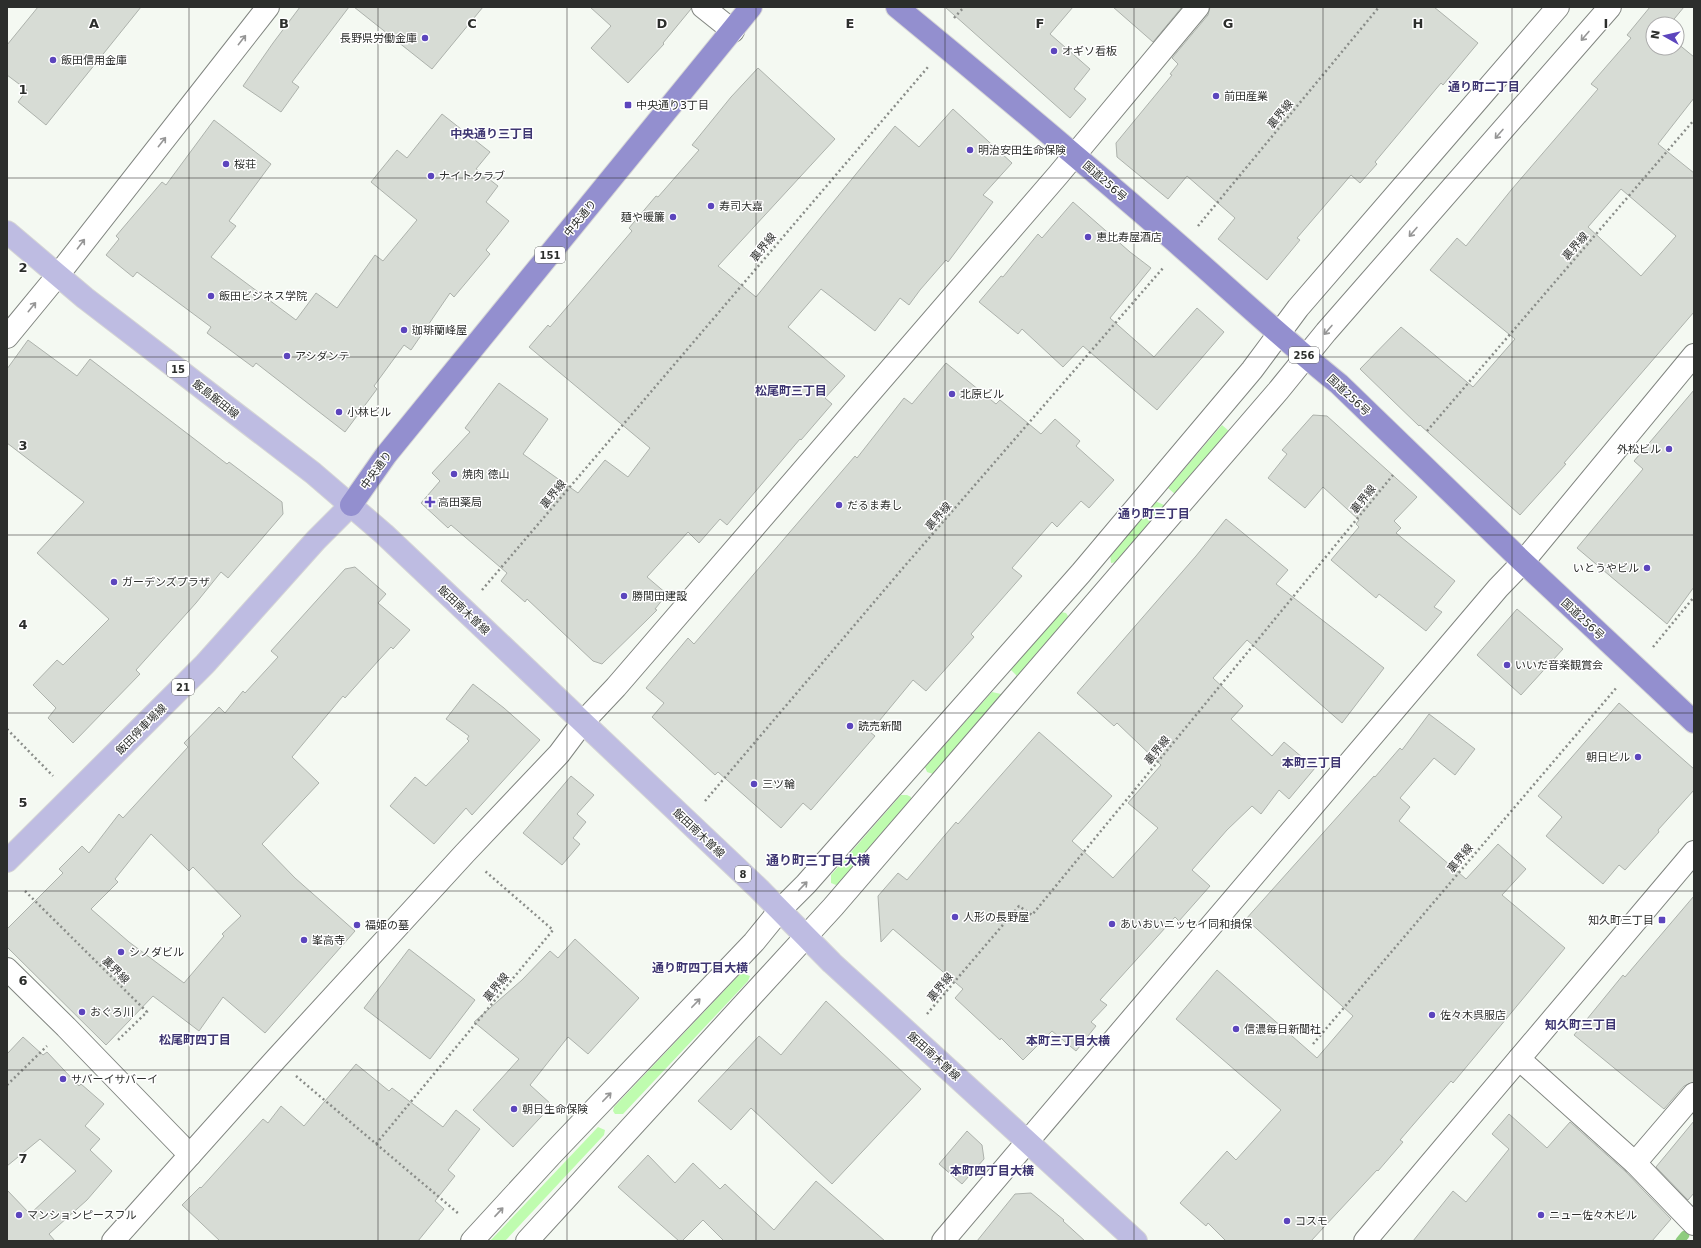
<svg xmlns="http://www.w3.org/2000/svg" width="1701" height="1248" font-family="'DejaVu Sans','Noto Sans JP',sans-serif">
  <rect width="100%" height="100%" fill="#f4f9f2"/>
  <!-- green -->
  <g fill="#bffcaf">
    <path d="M 1222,425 L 1230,432 L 1175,494 L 1168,488 Z"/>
    <path d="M 1155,501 L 1164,505 L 1163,510 L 1117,562 L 1111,563 L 1110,554 Z"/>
    <path d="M 1061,612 L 1066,613 L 1068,616 L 1067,620 L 1020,675 L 1017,676 L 1011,670 L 1012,667 Z"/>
    <path d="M 992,692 L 1001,694 L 1001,698 L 933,774 L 927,772 L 925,767 Z"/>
    <path d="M 901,795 L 907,795 L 911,797 L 911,803 L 839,884 L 836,885 L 831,883 L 831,875 Z"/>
    <path d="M 741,973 L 750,976 L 748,981 L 623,1114 L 615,1114 L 613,1111 L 614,1107 Z"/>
    <path d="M 598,1127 L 605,1130 L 604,1135 L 505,1241 L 490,1241 Z"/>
  </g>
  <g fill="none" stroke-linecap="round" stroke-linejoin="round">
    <!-- stream -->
    <path stroke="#8ecc7e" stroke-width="9" d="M 1680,1241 L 1685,1235"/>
  </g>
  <!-- building -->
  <g fill="#d7dcd5" stroke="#adb2ac" fill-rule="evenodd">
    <path d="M 38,7 L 141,7 L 46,125 L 18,102 L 27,90 L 7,75 L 7,45 Z"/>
    <path d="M 300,7 L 349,7 L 292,82 L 299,87 L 281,112 L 243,86 L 273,43 Z"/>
    <path d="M 354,7 L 483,7 L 432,69 Z"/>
    <path d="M 590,7 L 691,7 L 691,9 L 663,43 L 664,44 L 628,83 L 591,48 L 611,26 Z"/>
    <path d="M 945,7 L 1073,7 L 1050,34 L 1090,69 L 1074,89 L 1086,99 L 1070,118 Z"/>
    <path d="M 1113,7 L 1182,7 L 1153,42 Z"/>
    <path d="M 1210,7 L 1434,7 L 1478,43 L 1443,85 L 1441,83 L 1375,162 L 1377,164 L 1360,183 L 1351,175 L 1297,238 L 1300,240 L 1267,280 L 1218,239 L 1235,218 L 1187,176 L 1168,199 L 1117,157 L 1116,143 L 1172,75 L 1170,74 L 1178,64 L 1172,58 L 1208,15 Z"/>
    <path d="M 1650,7 L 1684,7 L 1670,24 L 1653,24 L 1653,48 L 1677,48 L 1677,43 L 1694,57 L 1694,98 L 1658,144 L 1694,173 L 1694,312 L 1564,463 L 1566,464 L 1520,515 L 1420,425 L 1419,426 L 1360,369 L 1401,327 L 1473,387 L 1515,339 L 1430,270 L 1457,238 L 1466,246 L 1512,189 L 1598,89 L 1591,84 L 1631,38 L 1627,35 ZM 1621,189 L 1676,236 L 1641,276 L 1588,227 Z"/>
    <path d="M 758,68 L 835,139 L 718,266 L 756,297 L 895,126 L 919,147 L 953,109 L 1012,163 L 983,195 L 993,202 L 948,262 L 946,260 L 920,290 L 909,305 L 900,298 L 875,331 L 821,289 L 788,327 L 845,376 L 825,398 L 832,404 L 801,440 L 800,439 L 727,525 L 720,519 L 699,543 L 688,532 L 647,577 L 667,594 L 655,609 L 657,610 L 648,619 L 602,664 L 593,661 L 527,599 L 525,602 L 501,581 L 507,573 L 451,525 L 448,528 L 421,503 L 440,481 L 432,473 L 470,432 L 465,428 L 499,383 L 548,419 L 523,454 L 578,493 L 605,460 L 628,477 L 650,448 L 529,347 L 548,325 L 550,327 L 632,231 L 629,228 L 656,196 L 658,197 L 699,150 L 692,145 L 731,97 Z"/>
    <path d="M 442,114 L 490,152 L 476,169 L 498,186 L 486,202 L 509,221 L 486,250 L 490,254 L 454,297 L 450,293 L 411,350 L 404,345 L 374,386 L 377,389 L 345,432 L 256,363 L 253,367 L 207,333 L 211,327 L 137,272 L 133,277 L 106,255 L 119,239 L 116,236 L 162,182 L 166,185 L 214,120 L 271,164 L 229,221 L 236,226 L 211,257 L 296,320 L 316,293 L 337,308 L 375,255 L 383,261 L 417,220 L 371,182 L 397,150 L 407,158 Z"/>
    <path d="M 1073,202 L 1130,252 L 1151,268 L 1110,318 L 1154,357 L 1197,308 L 1224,332 L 1157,410 L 1083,346 L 1063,367 L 1022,329 L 1018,334 L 979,302 L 1001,276 L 1003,277 L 1038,234 L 1042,238 Z"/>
    <path d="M 28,340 L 77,376 L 90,359 L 227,464 L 229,462 L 282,502 L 283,514 L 228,578 L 221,572 L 196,603 L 136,670 L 140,674 L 73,743 L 48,718 L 56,708 L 33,685 L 57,660 L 63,665 L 109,619 L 37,553 L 84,502 L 7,443 L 7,369 Z"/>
    <path d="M 946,363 L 996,404 L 1000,400 L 1041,434 L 1055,419 L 1080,441 L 1076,446 L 1114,480 L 1089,508 L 1081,501 L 1057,527 L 1052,522 L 1012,568 L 1022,576 L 971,634 L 974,637 L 926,691 L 913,680 L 870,732 L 875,736 L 811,810 L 803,803 L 781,828 L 718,772 L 715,775 L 652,717 L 664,703 L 646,688 L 688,638 L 694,644 L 855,456 L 857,458 L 904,398 L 912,404 Z"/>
    <path d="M 1694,390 L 1694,587 L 1667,624 L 1577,548 L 1643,469 L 1634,461 Z"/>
    <path d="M 1313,415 L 1327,416 L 1417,497 L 1394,521 L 1401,528 L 1396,533 L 1455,581 L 1434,607 L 1442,612 L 1426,631 L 1379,594 L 1376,598 L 1331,560 L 1359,527 L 1356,524 L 1359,520 L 1323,487 L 1305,508 L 1268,478 L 1287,454 L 1282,450 Z"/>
    <path d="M 1226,519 L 1288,570 L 1276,584 L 1384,668 L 1342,723 L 1247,640 L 1213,678 L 1243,706 L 1231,719 L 1272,756 L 1284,742 L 1315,768 L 1289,799 L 1279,790 L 1261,814 L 1252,806 L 1227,830 L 1192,870 L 1210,886 L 1179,921 L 1175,917 L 1100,1000 L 1107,1005 L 1091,1022 L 1096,1026 L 1076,1051 L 1052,1031 L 1023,1060 L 1001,1038 L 1000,1040 L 955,998 L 963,989 L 893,929 L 881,942 L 878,896 L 898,873 L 907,880 L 956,822 L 958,824 L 1039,732 L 1112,796 L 1072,841 L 1113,878 L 1158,828 L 1128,803 L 1161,765 L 1117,723 L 1114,726 L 1077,693 L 1196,556 Z"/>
    <path d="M 355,567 L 386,594 L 378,603 L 410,630 L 393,649 L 391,647 L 379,660 L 345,698 L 343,696 L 292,757 L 319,783 L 262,844 L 295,878 L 355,931 L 265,1033 L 223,997 L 199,1031 L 153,996 L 106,1045 L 7,947 L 7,929 L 63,873 L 59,869 L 82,846 L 89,853 L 119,814 L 123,818 L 188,747 L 184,743 L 219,707 L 225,713 L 243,691 L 245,693 L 278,657 L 271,651 L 345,569 ZM 151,834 L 189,871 L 193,867 L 241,916 L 222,934 L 224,936 L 184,983 L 129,942 L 91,909 L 118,882 L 115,879 Z"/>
    <path d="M 1517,609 L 1563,649 L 1521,695 L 1477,655 Z"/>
    <path d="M 473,684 L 504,708 L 540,740 L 472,815 L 466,808 L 434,844 L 390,806 L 415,777 L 426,786 L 469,741 L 467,739 L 469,736 L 446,719 Z"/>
    <path d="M 1619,703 L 1694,769 L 1694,790 L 1658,830 L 1659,832 L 1625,870 L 1619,865 L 1603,884 L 1546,836 L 1562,817 L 1538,796 Z"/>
    <path d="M 1429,714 L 1475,749 L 1455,775 L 1434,758 L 1400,798 L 1410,807 L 1399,821 L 1466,879 L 1498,844 L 1526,869 L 1502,895 L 1565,948 L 1453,1083 L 1451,1081 L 1400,1140 L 1403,1142 L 1378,1171 L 1377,1170 L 1311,1241 L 1226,1241 L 1208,1223 L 1206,1226 L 1180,1203 L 1227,1151 L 1236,1160 L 1281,1110 L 1176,1019 L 1217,970 L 1317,1058 L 1353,1016 L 1246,919 L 1374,776 L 1375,777 L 1400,748 L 1402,750 Z"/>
    <path d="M 571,776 L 594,795 L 577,814 L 586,822 L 573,838 L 580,844 L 562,865 L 523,833 Z"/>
    <path d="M 1694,896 L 1694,1082 L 1684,1086 L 1664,1109 L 1574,1035 L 1623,975 L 1625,977 Z"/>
    <path d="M 575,939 L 639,998 L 588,1054 L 568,1037 L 530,1085 L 552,1105 L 513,1147 L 473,1110 L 519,1059 L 474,1022 L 522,980 L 550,951 L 558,958 Z"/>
    <path d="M 409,949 L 475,1000 L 430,1059 L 364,1008 Z"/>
    <path d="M 826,1001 L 921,1089 L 832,1184 L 751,1108 L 731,1130 L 698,1101 L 759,1036 L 781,1055 Z"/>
    <path d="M 23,1037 L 43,1055 L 47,1052 L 79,1086 L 81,1084 L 104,1104 L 85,1126 L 100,1139 L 90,1150 L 112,1171 L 87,1200 L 49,1234 L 55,1241 L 7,1241 L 7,1190 L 30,1214 L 76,1171 L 40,1139 L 7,1166 L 7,1054 Z"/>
    <path d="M 356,1064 L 389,1091 L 392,1088 L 443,1127 L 456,1110 L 480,1129 L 448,1170 L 455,1176 L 435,1201 L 444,1209 L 418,1241 L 220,1241 L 182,1205 L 200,1187 L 201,1188 L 263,1119 L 268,1123 L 281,1106 L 304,1126 Z"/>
    <path d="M 1509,1114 L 1547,1148 L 1570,1122 L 1626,1172 L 1671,1219 L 1652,1241 L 1413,1241 L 1453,1191 L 1466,1202 L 1509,1149 L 1492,1134 Z"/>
    <path d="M 1694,1121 L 1694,1193 L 1688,1200 L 1656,1167 Z"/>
    <path d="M 967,1131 L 982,1145 L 984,1159 L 962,1184 L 939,1164 Z"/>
    <path d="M 648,1155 L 675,1183 L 693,1163 L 720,1189 L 725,1184 L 774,1230 L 816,1181 L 885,1241 L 724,1241 L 703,1220 L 682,1241 L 679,1241 L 618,1187 Z"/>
    <path d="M 1031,1193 L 1064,1220 L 1063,1221 L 1085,1241 L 977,1241 L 1015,1194 Z"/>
  </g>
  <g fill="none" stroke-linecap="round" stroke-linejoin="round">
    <!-- minor casing -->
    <g stroke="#818580" stroke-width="24">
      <g id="minor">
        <path d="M 703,7 L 733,31"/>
        <path d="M 7,337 L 58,275 L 268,7"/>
        <path d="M 7,969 L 66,1027 L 190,1155"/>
        <path d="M 1519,1059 L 1635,1163 L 1694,1224"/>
        <path d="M 1635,1163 L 1694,1094"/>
        <path d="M 113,1241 L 276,1059 L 465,853 L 559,754 L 583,722 L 616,687 L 1058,175 L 1198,7"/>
        <path d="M 472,1241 L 551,1155 L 754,942 L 780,910 L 806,884 L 1081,573 L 1252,370 L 1298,308 L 1558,7"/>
        <path d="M 527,1241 L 833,907 L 1278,391 L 1326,332 L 1610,7"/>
        <path d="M 943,1241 L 1498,588 L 1523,562 L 1694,355"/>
        <path d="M 1365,1241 L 1694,852"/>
      </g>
    </g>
    <!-- major casing -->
    <g stroke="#d5d5d5" stroke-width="24">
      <g id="major">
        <path d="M 7,232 L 85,298 L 313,473 L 384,534 L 759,889 L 832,963 L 1136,1241"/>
        <path d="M 7,861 L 205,664 L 316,540 L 351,505"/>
      </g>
    </g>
    <!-- highway casing -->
    <g stroke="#d5d5d5" stroke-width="24">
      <g id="highway">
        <path d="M 897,7 C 987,81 1075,155 1163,231 C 1222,282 1278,335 1339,384 L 1523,562 L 1694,722"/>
        <path d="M 351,505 L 386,455 L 751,7"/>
      </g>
    </g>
    <!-- path -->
    <g stroke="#898c88" stroke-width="2.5" stroke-dasharray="2 3" stroke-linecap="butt">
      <path d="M 954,18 L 964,7"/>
      <path d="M 1198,226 L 1379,7"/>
      <path d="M 1427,431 L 1694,120"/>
      <path d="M 482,590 L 928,67"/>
      <path d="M 1653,647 L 1694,597"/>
      <path d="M 7,729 L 53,776"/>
      <path d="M 705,801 L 903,568 L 1163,268"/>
      <path d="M 25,891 L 147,1012 L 118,1040"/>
      <path d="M 927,1014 L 1019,906 L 1032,915 L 1393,475"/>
      <path d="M 1313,1044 L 1617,687"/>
      <path d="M 296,1076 L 459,1214"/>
      <path d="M 7,1085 L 47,1046"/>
      <path d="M 376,1144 L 553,930 L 485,871"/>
    </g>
    <!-- minor -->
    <use href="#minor" stroke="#fff" stroke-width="22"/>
    <!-- major -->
    <use href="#major" stroke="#bebce2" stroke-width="22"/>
    <!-- highway -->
    <use href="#highway" stroke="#938fcf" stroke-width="22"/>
  </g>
  <!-- one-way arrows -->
  <defs><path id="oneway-shaft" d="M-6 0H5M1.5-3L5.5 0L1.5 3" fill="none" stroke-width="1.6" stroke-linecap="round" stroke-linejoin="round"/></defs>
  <g stroke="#969696">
    <use href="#oneway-shaft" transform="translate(1585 36) rotate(131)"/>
    <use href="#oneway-shaft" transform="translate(242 40) rotate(-52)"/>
    <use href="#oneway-shaft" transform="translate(1499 134) rotate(131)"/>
    <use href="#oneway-shaft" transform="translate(162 142) rotate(-52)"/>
    <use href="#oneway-shaft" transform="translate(1413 232) rotate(131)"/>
    <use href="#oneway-shaft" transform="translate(81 244) rotate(-53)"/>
    <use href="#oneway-shaft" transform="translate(32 307) rotate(-51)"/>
    <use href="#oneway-shaft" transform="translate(1328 330) rotate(131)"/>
    <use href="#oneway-shaft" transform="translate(803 886) rotate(-46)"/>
    <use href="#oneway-shaft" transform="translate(696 1003) rotate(-46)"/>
    <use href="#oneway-shaft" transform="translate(607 1097) rotate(-46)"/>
    <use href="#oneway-shaft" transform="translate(499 1212) rotate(-47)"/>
  </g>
  <!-- grid -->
  <path fill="none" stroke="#2c2e2c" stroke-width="1" stroke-opacity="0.55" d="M 189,7 L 189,1241M 378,7 L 378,1241M 567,7 L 567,1241M 756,7 L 756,1241M 945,7 L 945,1241M 1134,7 L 1134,1241M 1323,7 L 1323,1241M 1512,7 L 1512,1241M 7,178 L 1694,178M 7,357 L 1694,357M 7,535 L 1694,535M 7,713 L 1694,713M 7,891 L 1694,891M 7,1070 L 1694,1070"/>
  <!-- markers -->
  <g fill="#5c45bd" stroke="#fff" stroke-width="1.5">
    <circle cx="425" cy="38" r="4"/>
    <circle cx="1054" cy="51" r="4"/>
    <circle cx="53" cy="60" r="4"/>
    <circle cx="1216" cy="96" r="4"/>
    <rect x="624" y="101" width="8" height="8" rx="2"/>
    <circle cx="970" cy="150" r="4"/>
    <circle cx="226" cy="164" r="4"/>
    <circle cx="431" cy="176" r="4"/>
    <circle cx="711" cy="206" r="4"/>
    <circle cx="673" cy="217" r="4"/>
    <circle cx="1088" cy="237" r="4"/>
    <circle cx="211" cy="296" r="4"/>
    <circle cx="404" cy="330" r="4"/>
    <circle cx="287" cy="356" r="4"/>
    <circle cx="952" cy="394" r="4"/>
    <circle cx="339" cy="412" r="4"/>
    <circle cx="1669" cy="449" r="4"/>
    <circle cx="454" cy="474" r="4"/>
    <path d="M428 496h4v4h4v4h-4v4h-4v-4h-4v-4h4z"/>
    <circle cx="839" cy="505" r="4"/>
    <circle cx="1647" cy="568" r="4"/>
    <circle cx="114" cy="582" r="4"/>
    <circle cx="624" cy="596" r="4"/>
    <circle cx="1507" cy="665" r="4"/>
    <circle cx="850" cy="726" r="4"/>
    <circle cx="1638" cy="757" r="4"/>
    <circle cx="754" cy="784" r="4"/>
    <circle cx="955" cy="917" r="4"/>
    <rect x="1658" y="916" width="8" height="8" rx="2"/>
    <circle cx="1112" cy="924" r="4"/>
    <circle cx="357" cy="925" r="4"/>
    <circle cx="304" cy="940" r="4"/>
    <circle cx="121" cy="952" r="4"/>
    <circle cx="82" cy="1012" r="4"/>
    <circle cx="1432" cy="1015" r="4"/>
    <circle cx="1236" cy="1029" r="4"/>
    <circle cx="63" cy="1079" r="4"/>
    <circle cx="514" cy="1109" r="4"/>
    <circle cx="19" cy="1215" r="4"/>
    <circle cx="1541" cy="1215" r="4"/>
    <circle cx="1287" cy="1221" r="4"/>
  </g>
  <g text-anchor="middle" stroke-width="3" stroke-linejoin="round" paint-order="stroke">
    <!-- shield labels -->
    <g fill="#fff" stroke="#6b6d6b" stroke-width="1">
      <rect x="535" y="247" width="30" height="16" rx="3"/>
      <rect x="1289" y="347" width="30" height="16" rx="3"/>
      <rect x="167" y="361" width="22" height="16" rx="3"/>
      <rect x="172" y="679" width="22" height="16" rx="3"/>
      <rect x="735" y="866" width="16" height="16" rx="3"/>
    </g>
    <g font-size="10" font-weight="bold" fill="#2c2e2c">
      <text x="550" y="259">151</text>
      <text x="1304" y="359">256</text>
      <text x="178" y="373">15</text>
      <text x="183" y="691">21</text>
      <text x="743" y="878">8</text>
    </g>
    <!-- poi labels -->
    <g font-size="11" fill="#2c2e2c" stroke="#fff" text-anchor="start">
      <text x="417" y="42" text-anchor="end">長野県労働金庫</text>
      <text x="1062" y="55">オギソ看板</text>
      <text x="61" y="64">飯田信用金庫</text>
      <text x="1224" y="100">前田産業</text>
      <text x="636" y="109">中央通り3丁目</text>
      <text x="978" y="154">明治安田生命保険</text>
      <text x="234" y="168">桜荘</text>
      <text x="439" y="180">ナイトクラブ</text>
      <text x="719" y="210">寿司大嘉</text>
      <text x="665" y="221" text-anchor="end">麺や暖簾</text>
      <text x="1096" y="241">恵比寿屋酒店</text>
      <text x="219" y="300">飯田ビジネス学院</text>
      <text x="412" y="334">珈琲蘭峰屋</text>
      <text x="295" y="360">アシダンテ</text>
      <text x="960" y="398">北原ビル</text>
      <text x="347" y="416">小林ビル</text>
      <text x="1661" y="453" text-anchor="end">外松ビル</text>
      <text x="462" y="478">焼肉 徳山</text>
      <text x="438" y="506">高田薬局</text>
      <text x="847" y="509">だるま寿し</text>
      <text x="1639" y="572" text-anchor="end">いとうやビル</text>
      <text x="122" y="586">ガーデンズプラザ</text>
      <text x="632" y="600">勝間田建設</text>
      <text x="1515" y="669">いいだ音楽観賞会</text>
      <text x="858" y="730">読売新聞</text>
      <text x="1630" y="761" text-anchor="end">朝日ビル</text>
      <text x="762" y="788">三ツ輪</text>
      <text x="963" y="921">人形の長野屋</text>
      <text x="1654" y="924" text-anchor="end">知久町三丁目</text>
      <text x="1120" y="928">あいおいニッセイ同和損保</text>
      <text x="365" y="929">福姫の墓</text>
      <text x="312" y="944">峯高寺</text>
      <text x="129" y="956">シノダビル</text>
      <text x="90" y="1016">おぐろ川</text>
      <text x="1440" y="1019">佐々木呉服店</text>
      <text x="1244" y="1033">信濃毎日新聞社</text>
      <text x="71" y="1083">サバーイサバーイ</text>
      <text x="522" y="1113">朝日生命保険</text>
      <text x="27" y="1219">マンションピースフル</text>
      <text x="1549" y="1219">ニュー佐々木ビル</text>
      <text x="1295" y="1225">コスモ</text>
    </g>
    <!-- street labels -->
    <g font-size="11" fill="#2c2e2c" stroke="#fff">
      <text transform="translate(1280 114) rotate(-50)" y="4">裏界線</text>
      <text transform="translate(1105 181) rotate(41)" y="4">国道256号</text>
      <text transform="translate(580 218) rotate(-51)" y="4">中央通り</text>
      <text transform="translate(1575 246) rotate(-49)" y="4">裏界線</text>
      <text transform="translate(763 247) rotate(-50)" y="4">裏界線</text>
      <text transform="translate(1349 395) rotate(43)" y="4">国道256号</text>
      <text transform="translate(216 399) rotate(38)" y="4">飯島飯田線</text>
      <text transform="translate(376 470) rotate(-54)" y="4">中央通り</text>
      <text transform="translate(553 494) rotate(-50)" y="4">裏界線</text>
      <text transform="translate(1363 499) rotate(-51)" y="4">裏界線</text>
      <text transform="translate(938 516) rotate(-49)" y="4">裏界線</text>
      <text transform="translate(464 610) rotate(43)" y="4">飯田南木曽線</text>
      <text transform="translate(1583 619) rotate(43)" y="4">国道256号</text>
      <text transform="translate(141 729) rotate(-45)" y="4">飯田停車場線</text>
      <text transform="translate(1157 750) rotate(-51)" y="4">裏界線</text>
      <text transform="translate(699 833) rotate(43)" y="4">飯田南木曽線</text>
      <text transform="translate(1460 858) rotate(-50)" y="4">裏界線</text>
      <text transform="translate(116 970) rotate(45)" y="4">裏界線</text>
      <text transform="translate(496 987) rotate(-50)" y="4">裏界線</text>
      <text transform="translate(940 987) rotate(-50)" y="4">裏界線</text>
      <text transform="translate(934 1056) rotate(42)" y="4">飯田南木曽線</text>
    </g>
    <!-- neighbourhood labels -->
    <g font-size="12" font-weight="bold" fill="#3e3672" stroke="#fff">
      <text x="1484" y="91">通り町二丁目</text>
      <text x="492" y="138">中央通り三丁目</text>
      <text x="791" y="395">松尾町三丁目</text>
      <text x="1154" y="518">通り町三丁目</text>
      <text x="1312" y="767">本町三丁目</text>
      <text x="700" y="972">通り町四丁目大横</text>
      <text x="1581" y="1029">知久町三丁目</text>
      <text x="195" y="1044">松尾町四丁目</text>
      <text x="1068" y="1045">本町三丁目大横</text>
      <text x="992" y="1175">本町四丁目大横</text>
    </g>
    <!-- quarter labels -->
    <g font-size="13" font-weight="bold" fill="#3e3672" stroke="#fff">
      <text x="818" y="865">通り町三丁目大横</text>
    </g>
  </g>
  <g font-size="13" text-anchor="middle" font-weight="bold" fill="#2c2e2c" stroke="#fff" stroke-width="3" stroke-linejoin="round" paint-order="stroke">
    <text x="94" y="28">A</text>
    <text x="284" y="28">B</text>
    <text x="472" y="28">C</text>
    <text x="662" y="28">D</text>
    <text x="850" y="28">E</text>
    <text x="1040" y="28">F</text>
    <text x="1228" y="28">G</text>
    <text x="1418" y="28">H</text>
    <text x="1606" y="28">I</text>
    <text x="23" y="94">1</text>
    <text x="23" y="272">2</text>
    <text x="23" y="450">3</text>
    <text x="23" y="629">4</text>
    <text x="23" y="807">5</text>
    <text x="23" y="985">6</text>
    <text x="23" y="1163">7</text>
  </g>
  <!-- border -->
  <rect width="1701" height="1248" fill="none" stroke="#2c2e2c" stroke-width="16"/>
  <!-- north arrow -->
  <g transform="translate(1665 36) rotate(278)"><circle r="19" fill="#ffffff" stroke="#ababab"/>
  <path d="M0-3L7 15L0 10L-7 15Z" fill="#5c45bd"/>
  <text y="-6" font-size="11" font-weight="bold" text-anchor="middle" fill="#2c2e2c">N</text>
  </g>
</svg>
